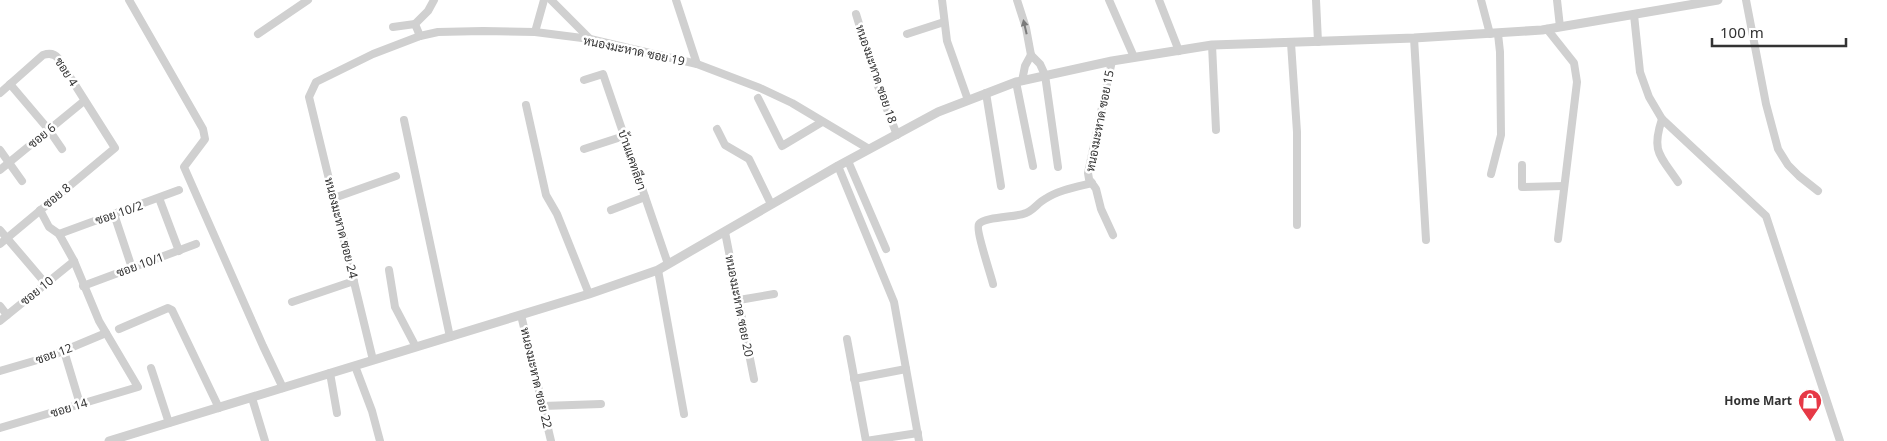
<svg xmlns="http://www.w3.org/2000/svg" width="1887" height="441" font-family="'Noto Sans',Sarabun,sans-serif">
  <rect width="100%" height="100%" fill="#fff"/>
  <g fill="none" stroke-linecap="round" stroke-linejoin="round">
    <!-- minor -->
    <g stroke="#d0d0d0" stroke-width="8">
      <path d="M 129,0 L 203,129 L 205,139 L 184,167 L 263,346 L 283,388"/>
      <path d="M 551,0 L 590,39"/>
      <path d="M 676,0 L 697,64"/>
      <path d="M 942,0 L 947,41 L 968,100"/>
      <path d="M 1017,0 L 1026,28 L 1031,55 L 1040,64 L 1045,75 L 1058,167"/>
      <path d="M 1109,0 L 1134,57"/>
      <path d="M 1159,0 L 1179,51"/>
      <path d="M 1316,0 L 1318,42"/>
      <path d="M 1481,0 L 1490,34"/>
      <path d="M 1557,0 L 1560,27"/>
      <path d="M 1746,0 L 1766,104 L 1778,149 L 1788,165 L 1799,176 L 1818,191"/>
      <path d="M 856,14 L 878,86 L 897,135"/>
      <path d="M 1634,15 L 1640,72 L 1649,97 L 1662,119 L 1766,216 L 1840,441"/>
      <path d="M 393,27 L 415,24"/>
      <path d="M 1547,29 L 1574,63 L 1577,82 L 1558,239"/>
      <path d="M 535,32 L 544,0"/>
      <path d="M 258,34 L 308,0"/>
      <path d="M 907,34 L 944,22"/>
      <path d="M 420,36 L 415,24 L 428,11 L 434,0"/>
      <path d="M 1414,38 L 1426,240"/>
      <path d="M 1291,43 L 1297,132 L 1297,225"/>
      <path d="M 1212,45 L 1216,130"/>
      <path d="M 1112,61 L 1088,173 L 1089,179 L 1096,189 L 1101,209 L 1113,235"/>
      <path d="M 584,80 L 603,74 L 668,264"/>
      <path d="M 1022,81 L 1025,66 L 1031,55"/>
      <path d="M 1016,82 L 1033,166"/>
      <path d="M 10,84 L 49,130 L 62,149"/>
      <path d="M 0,93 L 43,55 C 49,53 54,53 58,58 L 115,148 L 0,244"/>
      <path d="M 986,93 L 1001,186"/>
      <path d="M 758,98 L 782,146 L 822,122"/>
      <path d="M 526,105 L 546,195 L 557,214 L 589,294"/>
      <path d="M 1662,119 C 1651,152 1660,155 1678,182"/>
      <path d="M 404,120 L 450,337"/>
      <path d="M 717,129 L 725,145 L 749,159 L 771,204"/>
      <path d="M 584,149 L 624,136"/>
      <path d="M 0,150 L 22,181"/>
      <path d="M 848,161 L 886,249"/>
      <path d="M 1522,165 L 1522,187 L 1564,186"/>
      <path d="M 838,166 L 894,302 L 919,441"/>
      <path d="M 0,170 L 84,101"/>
      <path d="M 1491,174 L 1501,135 L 1500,52 L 1498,34"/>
      <path d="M 159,198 L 179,251"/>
      <path d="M 334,198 L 396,176"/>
      <path d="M 611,210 L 645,197"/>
      <path d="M 114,214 L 132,268"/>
      <path d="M 0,230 L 46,284"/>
      <path d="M 725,232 L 754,379"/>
      <path d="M 59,234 L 179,190"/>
      <path d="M 389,270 L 395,307 L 416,347"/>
      <path d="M 658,270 L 684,414"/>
      <path d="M 993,284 C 991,275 975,229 979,224 C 984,217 1014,217 1023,214 C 1033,212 1037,203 1045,199 C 1059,190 1076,187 1092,183"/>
      <path d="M 83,286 L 196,244"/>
      <path d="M 739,300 L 774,294"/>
      <path d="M 292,302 L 354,281"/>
      <path d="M 0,306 L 7,315"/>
      <path d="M 521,315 L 551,441"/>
      <path d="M 0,321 L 74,261"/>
      <path d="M 119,329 L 168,308 L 172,310 L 219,408"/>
      <path d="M 847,339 L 866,441"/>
      <path d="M 64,351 L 80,404"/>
      <path d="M 373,360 L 309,97 L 316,82 L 373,54 L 420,36 L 438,32 L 483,31 L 535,32 L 590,39 L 697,64 L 760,88 L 792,103 L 869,149"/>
      <path d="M 355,366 L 372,411 L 380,441"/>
      <path d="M 151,368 L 169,423"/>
      <path d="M 0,371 L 51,356 L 106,333"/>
      <path d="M 330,373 L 337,413"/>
      <path d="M 854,379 L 906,369"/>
      <path d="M 252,398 L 265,441"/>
      <path d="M 543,406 L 601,404"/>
      <path d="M 0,428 L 138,387 L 99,321 L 74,261 L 59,234 L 49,227 L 40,210"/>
      <path d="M 866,441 L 918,433"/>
    </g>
    <!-- tertiary -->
    <path stroke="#d0d0d0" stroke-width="9" d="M 109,441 L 589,294 L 658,270 L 838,166 L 938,112 L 1016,82 L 1112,61 L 1212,45 L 1414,38 L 1542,30 L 1718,0"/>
  </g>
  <!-- one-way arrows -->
  <defs><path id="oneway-solid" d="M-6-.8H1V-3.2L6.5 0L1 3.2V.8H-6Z" transform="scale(1.25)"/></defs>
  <use fill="#7a7a7a" href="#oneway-solid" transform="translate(1025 27) rotate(-103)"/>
  <!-- icons -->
  <defs>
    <g id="shop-pin" transform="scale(1.25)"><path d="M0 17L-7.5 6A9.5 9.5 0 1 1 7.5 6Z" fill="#e63946" stroke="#fff"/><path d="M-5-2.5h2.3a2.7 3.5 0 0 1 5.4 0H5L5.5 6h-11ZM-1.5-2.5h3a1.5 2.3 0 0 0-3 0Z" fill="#fff"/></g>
  </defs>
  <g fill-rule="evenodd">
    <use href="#shop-pin" x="1810" y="401"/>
  </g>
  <g text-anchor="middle" stroke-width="5" stroke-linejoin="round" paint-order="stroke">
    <!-- street labels -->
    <g font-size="12" fill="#333" stroke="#fff">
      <text transform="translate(634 51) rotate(12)" y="4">หนองมะหาด ซอย 19</text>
      <text transform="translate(66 72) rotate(57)" y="4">ซอย 4</text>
      <text transform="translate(876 74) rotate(71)" y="4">หนองมะหาด ซอย 18</text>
      <text transform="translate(1100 121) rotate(-79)" y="4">หนองมะหาด ซอย 15</text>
      <text transform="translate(42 136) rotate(-39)" y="4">ซอย 6</text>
      <text transform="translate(632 160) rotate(71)" y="4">บ้านแคทลียา</text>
      <text transform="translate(57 196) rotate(-39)" y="4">ซอย 8</text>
      <text transform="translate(119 213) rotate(-19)" y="4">ซอย 10/2</text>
      <text transform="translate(341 228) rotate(76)" y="4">หนองมะหาด ซอย 24</text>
      <text transform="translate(140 265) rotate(-20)" y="4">ซอย 10/1</text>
      <text transform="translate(37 291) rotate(-39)" y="4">ซอย 10</text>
      <text transform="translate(739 306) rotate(79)" y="4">หนองมะหาด ซอย 20</text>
      <text transform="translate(54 354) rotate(-20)" y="4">ซอย 12</text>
      <text transform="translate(536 378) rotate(77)" y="4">หนองมะหาด ซอย 22</text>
      <text transform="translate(69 408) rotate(-17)" y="4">ซอย 14</text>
    </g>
    <!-- poi labels -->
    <g font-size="12" font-weight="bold" fill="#333" stroke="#fff" text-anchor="end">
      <text x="1792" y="405">Home Mart</text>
    </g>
  </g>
  <!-- scale -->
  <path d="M1712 38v8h134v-8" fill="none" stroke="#333333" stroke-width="2.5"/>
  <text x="1720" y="38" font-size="15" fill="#333333" stroke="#ffffff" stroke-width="4" paint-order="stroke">100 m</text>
</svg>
